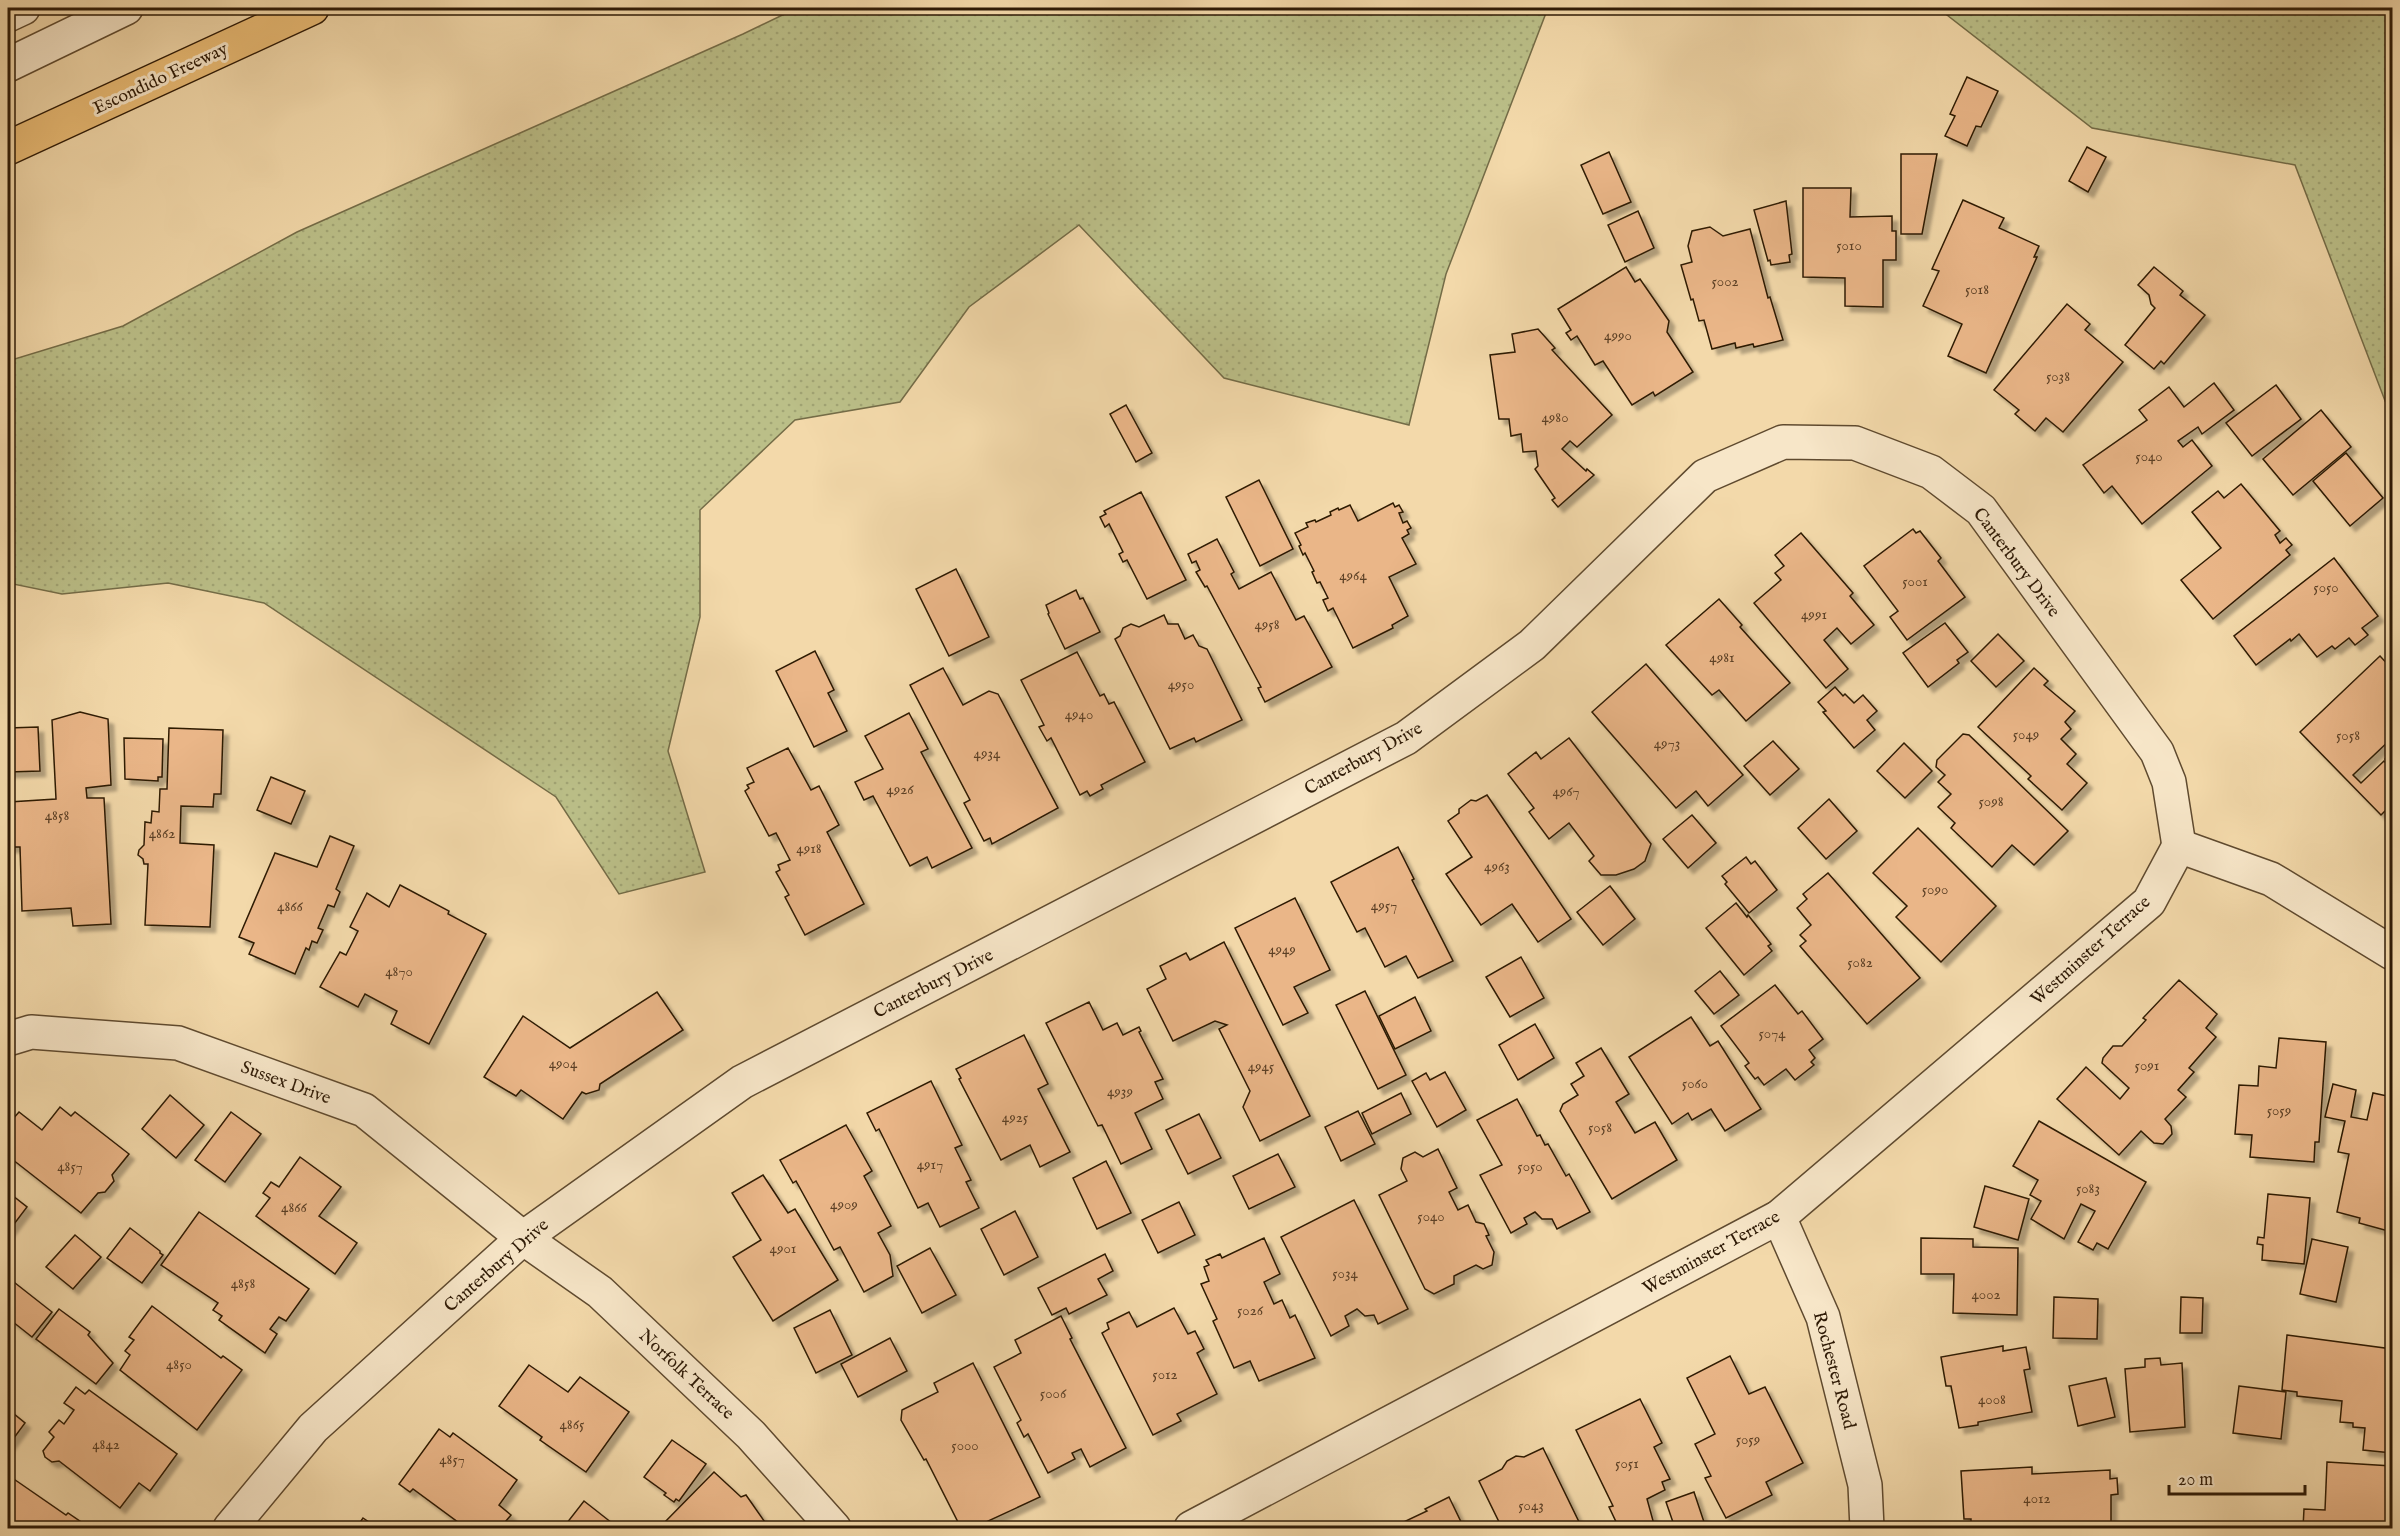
<svg xmlns="http://www.w3.org/2000/svg" width="2400" height="1536" font-family="'IM FELL English',serif">
  <defs>
    <pattern id="grass-dots" width="8" height="8" patternUnits="userSpaceOnUse" patternTransform="scale(1.5)"><rect width="8" height="8" fill="#bbbf88"/><path d="M2 2h.1M6 6h.1" fill="none" stroke="#a1a474" stroke-width="1.8" stroke-linecap="round"/></pattern>
    <filter id="shadow"><feDropShadow dx="5.5" dy="5.5" stdDeviation="1.5" flood-color="#0004"/></filter>
  </defs>
  <rect width="100%" height="100%" fill="#f3d9aa"/>
  <filter id="stains"><feTurbulence type="fractalNoise" baseFrequency=".00333" numOctaves="4"/><feColorMatrix values="0 0 0 0 .2 0 0 0 0 .09 0 0 0 0 .02 0 0 0 .5 -.17"/></filter>
  <radialGradient id="worn" r=".72"><stop offset=".6" stop-color="#630" stop-opacity="0"/><stop offset="1" stop-color="#630" stop-opacity=".3"/></radialGradient>
  <!-- grass -->
  <g fill="url(#grass-dots)" stroke="#746c47" stroke-width="1.5">
    <path d="M 797,8 L 1575,8 L 1546,13 L 1446,274 L 1409,425 L 1224,378 L 1079,225 L 969,307 L 900,402 L 795,420 L 700,510 L 700,617 L 668,751 L 705,872 L 619,894 L 556,797 L 264,603 L 168,583 L 62,594 L 8,583 L 8,361 L 123,326 L 297,232 L 743,34 Z"/>
    <path d="M 1938,8 L 2392,8 L 2392,419 L 2295,165 L 2092,128 Z"/>
  </g>
  <!-- building -->
  <g fill="#eab688" stroke="#2e1a06" stroke-width="1.5" filter="url(#shadow)">
    <path d="M 1967,77 L 1998,91 L 1981,127 L 1976,126 L 1967,146 L 1945,136 L 1955,116 L 1950,114 Z"/>
    <path d="M 2087,147 L 2106,157 L 2088,192 L 2069,181 Z"/>
    <path d="M 1609,152 L 1631,202 L 1603,214 L 1581,165 Z"/>
    <path d="M 1901,154 L 1937,154 L 1922,234 L 1901,234 Z"/>
    <path d="M 1803,188 L 1851,188 L 1850,217 L 1892,216 L 1892,231 L 1896,231 L 1896,260 L 1883,260 L 1883,307 L 1845,306 L 1845,278 L 1803,277 Z"/>
    <path d="M 1963,200 L 2004,218 L 1999,228 L 2039,246 L 2034,257 L 2037,257 L 1986,373 L 1948,356 L 1962,324 L 1923,306 L 1939,271 L 1932,269 Z"/>
    <path d="M 1786,201 L 1792,254 L 1789,255 L 1790,262 L 1771,265 L 1770,260 L 1768,261 L 1754,210 Z"/>
    <path d="M 1638,211 L 1654,248 L 1625,262 L 1608,225 Z"/>
    <path d="M 1710,227 L 1723,236 L 1750,229 L 1768,298 L 1770,297 L 1783,340 L 1754,347 L 1753,344 L 1736,348 L 1735,343 L 1712,349 L 1704,320 L 1699,321 L 1693,299 L 1691,300 L 1681,265 L 1692,262 L 1688,246 L 1692,231 Z"/>
    <path d="M 1626,267 L 1635,282 L 1640,279 L 1669,321 L 1667,332 L 1693,372 L 1655,396 L 1653,392 L 1632,405 L 1603,361 L 1595,365 L 1577,336 L 1571,340 L 1566,333 L 1571,330 L 1558,309 Z"/>
    <path d="M 2154,267 L 2183,291 L 2180,295 L 2205,315 L 2164,364 L 2161,361 L 2154,369 L 2125,345 L 2155,308 L 2151,304 L 2149,295 L 2138,285 Z"/>
    <path d="M 2067,304 L 2090,324 L 2085,330 L 2123,362 L 2063,432 L 2046,418 L 2035,431 L 2015,414 L 2019,410 L 1994,390 Z"/>
    <path d="M 1538,329 L 1555,348 L 1552,350 L 1612,415 L 1577,447 L 1570,441 L 1562,449 L 1586,471 L 1587,469 L 1594,475 L 1558,507 L 1552,500 L 1555,498 L 1535,469 L 1538,466 L 1536,451 L 1523,452 L 1521,434 L 1511,436 L 1509,419 L 1499,419 L 1490,355 L 1515,352 L 1512,334 Z"/>
    <path d="M 2214,383 L 2234,410 L 2202,434 L 2198,427 L 2178,441 L 2183,447 L 2192,440 L 2212,466 L 2142,524 L 2112,486 L 2104,493 L 2083,465 L 2147,420 L 2139,410 L 2169,387 L 2184,407 Z"/>
    <path d="M 2276,385 L 2301,419 L 2252,456 L 2226,423 Z"/>
    <path d="M 1126,405 L 1152,453 L 1136,462 L 1110,414 Z"/>
    <path d="M 2321,410 L 2351,447 L 2293,495 L 2263,459 Z"/>
    <path d="M 2346,453 L 2383,498 L 2350,526 L 2313,481 Z"/>
    <path d="M 1259,480 L 1293,549 L 1260,566 L 1226,497 Z"/>
    <path d="M 2241,484 L 2280,531 L 2275,535 L 2280,543 L 2286,538 L 2292,545 L 2286,550 L 2290,555 L 2213,619 L 2181,580 L 2221,548 L 2192,512 L 2218,491 L 2224,498 Z"/>
    <path d="M 1141,492 L 1186,580 L 1147,599 L 1127,560 L 1123,562 L 1119,554 L 1123,552 L 1109,524 L 1105,527 L 1100,517 L 1106,514 L 1104,511 Z"/>
    <path d="M 1393,503 L 1395,507 L 1399,505 L 1403,512 L 1399,513 L 1403,523 L 1407,521 L 1411,528 L 1407,530 L 1409,534 L 1402,538 L 1416,564 L 1389,577 L 1408,616 L 1392,625 L 1393,628 L 1353,648 L 1333,608 L 1328,611 L 1323,600 L 1328,598 L 1320,582 L 1317,583 L 1312,572 L 1314,571 L 1305,553 L 1303,555 L 1299,546 L 1301,545 L 1295,533 L 1308,527 L 1306,523 L 1315,520 L 1316,522 L 1331,515 L 1330,512 L 1338,508 L 1339,510 L 1350,505 L 1358,521 Z"/>
    <path d="M 1913,529 L 1916,533 L 1920,531 L 1941,558 L 1938,561 L 1965,597 L 1907,640 L 1890,617 L 1898,611 L 1864,566 Z"/>
    <path d="M 1801,533 L 1853,593 L 1850,596 L 1874,625 L 1851,644 L 1837,628 L 1824,640 L 1848,669 L 1826,688 L 1754,603 L 1781,580 L 1775,573 L 1784,566 L 1775,555 Z"/>
    <path d="M 1217,539 L 1234,572 L 1231,574 L 1239,589 L 1271,572 L 1296,620 L 1304,616 L 1332,667 L 1265,702 L 1258,688 L 1261,687 L 1237,642 L 1207,586 L 1205,587 L 1196,572 L 1200,570 L 1196,561 L 1192,563 L 1188,554 Z"/>
    <path d="M 2334,558 L 2378,616 L 2362,628 L 2368,635 L 2355,645 L 2349,638 L 2335,649 L 2332,646 L 2317,657 L 2299,634 L 2291,641 L 2290,639 L 2256,665 L 2234,636 Z"/>
    <path d="M 956,569 L 989,637 L 949,656 L 916,589 Z"/>
    <path d="M 1076,590 L 1080,599 L 1083,598 L 1100,632 L 1065,649 L 1048,614 L 1049,613 L 1046,605 Z"/>
    <path d="M 1719,599 L 1742,625 L 1740,627 L 1790,683 L 1746,721 L 1719,690 L 1712,695 L 1666,645 Z"/>
    <path d="M 1164,615 L 1168,624 L 1178,624 L 1185,639 L 1193,635 L 1199,646 L 1207,649 L 1242,720 L 1196,742 L 1194,738 L 1170,749 L 1115,639 L 1120,636 L 1123,628 L 1131,624 L 1139,627 Z"/>
    <path d="M 1945,623 L 1968,652 L 1957,660 L 1959,663 L 1928,687 L 1903,653 Z"/>
    <path d="M 1998,634 L 2024,661 L 1996,687 L 1971,661 Z"/>
    <path d="M 815,651 L 834,690 L 828,693 L 847,731 L 814,747 L 776,671 Z"/>
    <path d="M 1077,652 L 1100,696 L 1104,694 L 1109,704 L 1114,702 L 1145,762 L 1101,785 L 1103,789 L 1090,796 L 1087,791 L 1080,795 L 1051,738 L 1047,741 L 1039,727 L 1044,725 L 1021,680 Z"/>
    <path d="M 2380,656 L 2392,669 L 2392,738 L 2353,775 L 2361,783 L 2384,761 L 2392,769 L 2392,804 L 2381,815 L 2300,732 Z"/>
    <path d="M 1646,664 L 1743,775 L 1708,806 L 1696,791 L 1676,808 L 1592,712 Z"/>
    <path d="M 943,668 L 963,705 L 989,691 L 998,694 L 1058,808 L 992,844 L 990,838 L 984,841 L 964,803 L 970,800 L 910,685 Z"/>
    <path d="M 2034,668 L 2048,681 L 2044,685 L 2075,711 L 2065,722 L 2071,729 L 2061,739 L 2076,754 L 2067,764 L 2087,783 L 2062,810 L 2028,779 L 2031,776 L 1978,727 Z"/>
    <path d="M 1835,687 L 1843,696 L 1845,694 L 1854,703 L 1863,695 L 1877,711 L 1867,720 L 1875,730 L 1854,748 L 1823,712 L 1826,711 L 1818,702 Z"/>
    <path d="M 80,712 L 108,719 L 111,785 L 86,788 L 87,798 L 104,798 L 111,924 L 73,926 L 71,908 L 22,911 L 20,847 L 8,847 L 8,828 L 11,828 L 9,802 L 56,799 L 52,720 Z"/>
    <path d="M 909,713 L 928,749 L 921,752 L 972,848 L 932,868 L 927,857 L 910,866 L 873,796 L 864,800 L 855,782 L 883,769 L 865,736 Z"/>
    <path d="M 38,727 L 40,771 L 8,772 L 8,728 Z"/>
    <path d="M 169,728 L 223,730 L 221,794 L 214,794 L 213,807 L 181,806 L 180,843 L 214,845 L 210,927 L 145,925 L 148,864 L 144,864 L 143,859 L 138,855 L 139,850 L 144,845 L 145,822 L 151,823 L 152,811 L 159,812 L 160,789 L 167,789 Z"/>
    <path d="M 1963,734 L 1969,735 L 2068,831 L 2034,865 L 2012,845 L 1992,867 L 1951,828 L 1955,823 L 1938,807 L 1951,794 L 1938,782 L 1945,775 L 1936,767 L 1937,760 Z"/>
    <path d="M 124,738 L 163,739 L 162,777 L 158,777 L 158,781 L 125,779 Z"/>
    <path d="M 1569,738 L 1651,844 L 1645,861 L 1634,869 L 1616,875 L 1601,875 L 1589,861 L 1594,856 L 1569,823 L 1549,839 L 1529,812 L 1534,808 L 1508,774 L 1536,752 L 1541,759 Z"/>
    <path d="M 1773,741 L 1799,769 L 1770,795 L 1744,766 Z"/>
    <path d="M 1904,743 L 1932,771 L 1905,798 L 1877,771 Z"/>
    <path d="M 2392,746 L 2392,766 L 2385,759 Z"/>
    <path d="M 788,748 L 811,790 L 819,786 L 839,825 L 827,832 L 864,904 L 805,935 L 785,897 L 789,895 L 776,872 L 780,870 L 778,865 L 790,860 L 776,833 L 769,836 L 745,791 L 749,788 L 747,785 L 754,782 L 747,768 Z"/>
    <path d="M 271,777 L 305,791 L 291,824 L 257,810 Z"/>
    <path d="M 1487,795 L 1571,919 L 1538,942 L 1512,904 L 1481,925 L 1446,874 L 1472,857 L 1448,821 L 1459,813 L 1459,809 L 1471,800 L 1476,801 Z"/>
    <path d="M 1829,799 L 1857,831 L 1826,859 L 1798,828 Z"/>
    <path d="M 1692,815 L 1716,843 L 1688,868 L 1663,839 Z"/>
    <path d="M 1918,828 L 1996,906 L 1941,962 L 1896,917 L 1907,906 L 1873,873 Z"/>
    <path d="M 330,836 L 354,846 L 336,889 L 340,892 L 334,907 L 328,905 L 318,928 L 323,930 L 317,943 L 312,941 L 309,950 L 306,948 L 295,974 L 249,954 L 254,943 L 239,937 L 275,853 L 317,867 Z"/>
    <path d="M 1398,847 L 1414,879 L 1412,880 L 1453,961 L 1418,978 L 1406,956 L 1385,967 L 1365,928 L 1357,932 L 1331,882 Z"/>
    <path d="M 1746,857 L 1751,864 L 1755,861 L 1777,890 L 1749,913 L 1725,884 L 1727,882 L 1722,876 Z"/>
    <path d="M 1828,873 L 1920,978 L 1867,1024 L 1800,946 L 1806,941 L 1800,935 L 1811,925 L 1797,908 L 1807,899 L 1803,894 Z"/>
    <path d="M 400,885 L 449,911 L 448,914 L 486,934 L 429,1044 L 391,1024 L 397,1011 L 365,994 L 358,1007 L 320,987 L 340,952 L 346,955 L 358,931 L 350,927 L 367,893 L 389,907 Z"/>
    <path d="M 1610,886 L 1635,919 L 1603,945 L 1577,912 Z"/>
    <path d="M 1295,898 L 1330,970 L 1294,987 L 1308,1013 L 1283,1025 L 1235,928 Z"/>
    <path d="M 1736,903 L 1747,917 L 1748,915 L 1771,944 L 1768,946 L 1772,951 L 1744,975 L 1706,928 Z"/>
    <path d="M 1224,942 L 1310,1116 L 1260,1141 L 1243,1107 L 1250,1091 L 1219,1029 L 1227,1025 L 1215,1021 L 1173,1041 L 1147,989 L 1166,979 L 1160,966 L 1186,953 L 1190,960 Z"/>
    <path d="M 1521,957 L 1544,998 L 1510,1017 L 1486,977 Z"/>
    <path d="M 1720,971 L 1739,995 L 1714,1014 L 1695,991 Z"/>
    <path d="M 2179,980 L 2217,1014 L 2206,1028 L 2216,1037 L 2189,1068 L 2194,1072 L 2178,1090 L 2186,1097 L 2165,1119 L 2171,1126 L 2172,1134 L 2163,1144 L 2154,1143 L 2141,1131 L 2119,1155 L 2057,1099 L 2086,1067 L 2120,1099 L 2129,1088 L 2102,1063 L 2103,1058 L 2113,1046 L 2122,1046 L 2146,1020 L 2143,1018 Z"/>
    <path d="M 1775,985 L 1798,1014 L 1802,1011 L 1823,1039 L 1809,1050 L 1815,1058 L 1811,1062 L 1814,1065 L 1795,1080 L 1786,1069 L 1764,1085 L 1758,1077 L 1755,1079 L 1745,1066 L 1749,1063 L 1721,1026 Z"/>
    <path d="M 1365,991 L 1406,1075 L 1378,1089 L 1336,1005 Z"/>
    <path d="M 657,992 L 683,1030 L 600,1084 L 599,1090 L 586,1094 L 582,1092 L 563,1119 L 521,1090 L 516,1096 L 484,1077 L 523,1016 L 570,1048 Z"/>
    <path d="M 1415,997 L 1431,1031 L 1395,1049 L 1379,1016 Z"/>
    <path d="M 1089,1002 L 1103,1030 L 1117,1023 L 1123,1035 L 1139,1027 L 1141,1031 L 1139,1032 L 1163,1079 L 1155,1082 L 1163,1099 L 1135,1113 L 1152,1149 L 1121,1164 L 1102,1125 L 1098,1126 L 1046,1023 Z"/>
    <path d="M 1691,1017 L 1710,1046 L 1718,1041 L 1761,1109 L 1725,1131 L 1711,1109 L 1692,1120 L 1688,1113 L 1672,1124 L 1629,1057 Z"/>
    <path d="M 1535,1024 L 1554,1058 L 1518,1080 L 1499,1045 Z"/>
    <path d="M 1024,1035 L 1048,1084 L 1038,1089 L 1070,1152 L 1040,1167 L 1030,1145 L 1001,1160 L 959,1079 L 961,1078 L 956,1069 Z"/>
    <path d="M 2279,1038 L 2326,1042 L 2319,1142 L 2315,1142 L 2314,1162 L 2250,1157 L 2252,1135 L 2235,1134 L 2239,1085 L 2258,1086 L 2259,1066 L 2276,1068 Z"/>
    <path d="M 1601,1048 L 1629,1094 L 1616,1102 L 1635,1133 L 1655,1122 L 1677,1160 L 1612,1199 L 1560,1111 L 1563,1104 L 1578,1095 L 1571,1084 L 1584,1076 L 1576,1063 Z"/>
    <path d="M 1445,1072 L 1466,1110 L 1437,1127 L 1412,1081 L 1426,1073 L 1430,1080 Z"/>
    <path d="M 931,1081 L 962,1145 L 955,1148 L 971,1180 L 966,1182 L 979,1208 L 940,1227 L 928,1203 L 918,1208 L 879,1129 L 876,1131 L 867,1113 Z"/>
    <path d="M 2333,1084 L 2356,1090 L 2351,1117 L 2367,1120 L 2373,1093 L 2392,1097 L 2392,1232 L 2359,1223 L 2360,1218 L 2337,1212 L 2349,1154 L 2338,1152 L 2345,1121 L 2325,1117 Z"/>
    <path d="M 1401,1093 L 1411,1114 L 1372,1134 L 1362,1113 Z"/>
    <path d="M 170,1095 L 204,1125 L 176,1158 L 142,1129 Z"/>
    <path d="M 1517,1099 L 1537,1136 L 1540,1135 L 1545,1145 L 1548,1144 L 1566,1176 L 1569,1174 L 1590,1212 L 1557,1229 L 1552,1219 L 1542,1219 L 1535,1212 L 1524,1218 L 1527,1224 L 1511,1233 L 1480,1175 L 1502,1165 L 1477,1120 Z"/>
    <path d="M 60,1107 L 71,1116 L 75,1112 L 129,1154 L 112,1175 L 114,1181 L 105,1192 L 98,1193 L 81,1213 L 8,1156 L 8,1122 L 11,1121 L 19,1112 L 42,1130 Z"/>
    <path d="M 1358,1111 L 1375,1144 L 1341,1161 L 1325,1127 Z"/>
    <path d="M 231,1112 L 261,1134 L 225,1182 L 195,1160 Z"/>
    <path d="M 1199,1114 L 1221,1158 L 1188,1174 L 1166,1130 Z"/>
    <path d="M 2039,1121 L 2146,1182 L 2108,1249 L 2097,1243 L 2093,1250 L 2078,1242 L 2095,1211 L 2081,1204 L 2064,1239 L 2031,1219 L 2041,1201 L 2030,1195 L 2038,1180 L 2013,1166 Z"/>
    <path d="M 846,1125 L 872,1171 L 864,1176 L 891,1226 L 878,1233 L 890,1255 L 893,1276 L 864,1292 L 840,1247 L 834,1250 L 796,1181 L 793,1183 L 780,1160 Z"/>
    <path d="M 1438,1149 L 1457,1188 L 1449,1192 L 1458,1210 L 1468,1205 L 1476,1222 L 1484,1224 L 1489,1235 L 1486,1236 L 1494,1252 L 1492,1265 L 1483,1269 L 1476,1265 L 1454,1276 L 1454,1284 L 1434,1294 L 1425,1289 L 1379,1195 L 1407,1181 L 1401,1169 L 1403,1158 L 1415,1152 L 1423,1157 Z"/>
    <path d="M 1278,1154 L 1295,1187 L 1249,1209 L 1233,1176 Z"/>
    <path d="M 300,1157 L 341,1187 L 319,1216 L 357,1243 L 335,1274 L 256,1216 L 270,1198 L 263,1193 L 271,1182 L 279,1187 Z"/>
    <path d="M 1106,1161 L 1131,1213 L 1097,1229 L 1073,1178 Z"/>
    <path d="M 763,1175 L 788,1213 L 795,1209 L 838,1280 L 773,1321 L 733,1257 L 761,1240 L 732,1193 Z"/>
    <path d="M 1985,1186 L 2029,1199 L 2018,1240 L 1974,1227 Z"/>
    <path d="M 8,1192 L 27,1207 L 8,1232 Z"/>
    <path d="M 2268,1194 L 2310,1198 L 2304,1264 L 2262,1260 L 2263,1245 L 2257,1244 L 2258,1237 L 2264,1238 Z"/>
    <path d="M 1354,1200 L 1408,1309 L 1378,1324 L 1374,1315 L 1365,1316 L 1357,1309 L 1345,1316 L 1349,1326 L 1331,1336 L 1281,1237 Z"/>
    <path d="M 1179,1202 L 1195,1235 L 1158,1253 L 1142,1220 Z"/>
    <path d="M 1015,1211 L 1038,1257 L 1004,1275 L 981,1229 Z"/>
    <path d="M 199,1212 L 309,1289 L 286,1321 L 279,1317 L 270,1329 L 277,1334 L 265,1353 L 219,1320 L 222,1316 L 213,1310 L 218,1303 L 161,1265 Z"/>
    <path d="M 130,1228 L 160,1251 L 160,1253 L 163,1255 L 142,1283 L 107,1258 Z"/>
    <path d="M 75,1235 L 101,1257 L 73,1289 L 46,1267 Z"/>
    <path d="M 1264,1238 L 1280,1274 L 1264,1282 L 1274,1304 L 1282,1300 L 1290,1318 L 1295,1315 L 1315,1358 L 1259,1381 L 1250,1361 L 1234,1368 L 1213,1321 L 1217,1319 L 1201,1284 L 1209,1281 L 1204,1267 L 1209,1265 L 1206,1260 L 1220,1254 L 1222,1258 Z"/>
    <path d="M 1921,1238 L 1973,1239 L 1973,1247 L 2018,1248 L 2017,1315 L 1953,1313 L 1954,1274 L 1921,1274 Z"/>
    <path d="M 2312,1239 L 2348,1247 L 2336,1302 L 2300,1294 Z"/>
    <path d="M 930,1248 L 956,1295 L 922,1313 L 897,1266 Z"/>
    <path d="M 1105,1254 L 1113,1271 L 1098,1279 L 1107,1295 L 1069,1314 L 1066,1308 L 1052,1315 L 1038,1288 Z"/>
    <path d="M 10,1279 L 52,1312 L 32,1337 L 8,1318 L 8,1282 Z"/>
    <path d="M 2054,1297 L 2098,1299 L 2097,1339 L 2053,1338 Z"/>
    <path d="M 2181,1297 L 2203,1298 L 2202,1333 L 2180,1333 Z"/>
    <path d="M 152,1306 L 221,1358 L 223,1356 L 242,1370 L 197,1430 L 120,1370 L 130,1355 L 125,1351 L 134,1340 L 129,1337 Z"/>
    <path d="M 1174,1308 L 1188,1334 L 1195,1331 L 1204,1349 L 1197,1353 L 1217,1394 L 1177,1414 L 1181,1421 L 1153,1435 L 1102,1333 L 1109,1329 L 1107,1323 L 1129,1312 L 1137,1327 Z"/>
    <path d="M 59,1309 L 90,1332 L 88,1335 L 113,1363 L 96,1384 L 36,1339 Z"/>
    <path d="M 830,1310 L 852,1355 L 816,1373 L 794,1328 Z"/>
    <path d="M 1061,1316 L 1072,1338 L 1070,1339 L 1126,1448 L 1090,1467 L 1081,1449 L 1072,1453 L 1075,1459 L 1048,1473 L 1028,1434 L 1024,1437 L 1017,1423 L 1021,1420 L 994,1367 L 1021,1353 L 1015,1340 Z"/>
    <path d="M 2287,1335 L 2392,1349 L 2392,1453 L 2363,1450 L 2365,1428 L 2353,1427 L 2353,1423 L 2340,1422 L 2342,1401 L 2297,1396 L 2297,1392 L 2282,1390 Z"/>
    <path d="M 890,1338 L 907,1371 L 858,1397 L 841,1364 Z"/>
    <path d="M 2003,1346 L 2003,1351 L 2026,1347 L 2030,1369 L 2024,1370 L 2032,1412 L 1978,1422 L 1978,1425 L 1959,1428 L 1951,1386 L 1946,1386 L 1941,1357 Z"/>
    <path d="M 1730,1356 L 1749,1394 L 1765,1387 L 1803,1463 L 1766,1482 L 1772,1495 L 1726,1518 L 1705,1478 L 1711,1476 L 1695,1444 L 1715,1434 L 1687,1378 Z"/>
    <path d="M 2160,1358 L 2161,1365 L 2182,1363 L 2185,1427 L 2130,1432 L 2125,1369 L 2145,1367 L 2145,1359 Z"/>
    <path d="M 973,1363 L 1040,1497 L 973,1528 L 961,1528 L 926,1459 L 924,1460 L 901,1420 L 902,1410 L 938,1392 L 934,1383 Z"/>
    <path d="M 529,1365 L 568,1392 L 580,1377 L 629,1412 L 586,1472 L 540,1440 L 542,1437 L 499,1406 Z"/>
    <path d="M 2106,1378 L 2115,1417 L 2078,1426 L 2069,1386 Z"/>
    <path d="M 2239,1386 L 2286,1392 L 2281,1439 L 2233,1433 Z"/>
    <path d="M 76,1387 L 85,1394 L 89,1390 L 177,1454 L 150,1491 L 139,1483 L 120,1508 L 59,1461 L 52,1462 L 45,1457 L 43,1451 L 54,1437 L 49,1432 L 59,1420 L 64,1424 L 74,1410 L 64,1403 Z"/>
    <path d="M 1640,1399 L 1662,1443 L 1654,1447 L 1670,1479 L 1662,1482 L 1665,1490 L 1647,1499 L 1655,1528 L 1619,1528 L 1609,1507 L 1613,1506 L 1576,1430 Z"/>
    <path d="M 8,1409 L 25,1423 L 8,1446 Z"/>
    <path d="M 439,1429 L 450,1437 L 453,1433 L 517,1480 L 499,1505 L 511,1515 L 500,1528 L 466,1528 L 413,1489 L 410,1492 L 399,1484 Z"/>
    <path d="M 672,1440 L 706,1464 L 679,1501 L 676,1499 L 674,1502 L 664,1495 L 666,1493 L 644,1477 Z"/>
    <path d="M 1543,1448 L 1582,1528 L 1502,1528 L 1479,1481 L 1502,1469 L 1507,1461 L 1516,1456 L 1524,1457 Z"/>
    <path d="M 2327,1462 L 2392,1466 L 2392,1528 L 2303,1528 L 2304,1509 L 2325,1510 Z"/>
    <path d="M 2032,1467 L 2032,1474 L 2110,1470 L 2110,1479 L 2117,1478 L 2118,1494 L 2111,1495 L 2111,1528 L 1971,1528 L 1971,1519 L 1964,1519 L 1961,1471 Z"/>
    <path d="M 714,1472 L 741,1497 L 746,1495 L 769,1528 L 659,1528 Z"/>
    <path d="M 8,1475 L 66,1515 L 68,1513 L 90,1528 L 8,1528 Z"/>
    <path d="M 1694,1492 L 1706,1528 L 1675,1528 L 1666,1502 Z"/>
    <path d="M 1449,1497 L 1464,1528 L 1391,1528 L 1427,1511 L 1425,1509 Z"/>
    <path d="M 584,1501 L 612,1523 L 608,1528 L 563,1528 Z"/>
    <path d="M 363,1518 L 378,1528 L 356,1528 Z"/>
  </g>
  <g fill="none" stroke-linecap="round" stroke-linejoin="round">
    <!-- minor casing -->
    <g stroke="#5f4a2f" stroke-width="36">
      <g id="minor">
        <path d="M 8,15 L 23,8"/>
        <path d="M 8,65 L 126,8"/>
        <path d="M 2179,846 L 2271,879 L 2392,953"/>
        <path d="M 8,1039 L 31,1032 L 178,1043 L 364,1110 L 523,1238 L 600,1292 L 751,1435 L 834,1528"/>
        <path d="M 1779,1217 L 1823,1317 L 1865,1485 L 1867,1528"/>
        <path d="M 230,1528 L 313,1428 L 523,1238 L 742,1082 L 1406,738 L 1532,645 L 1705,476 L 1783,442 L 1855,443 L 1931,472 L 1981,510 L 2157,752 L 2169,782 L 2179,846"/>
        <path d="M 1191,1528 L 1779,1217 L 2149,902 L 2179,846"/>
      </g>
    </g>
    <!-- highway casing -->
    <g stroke="#2e1a06" stroke-width="36">
      <path id="highway" d="M 8,148 L 312,8"/>
    </g>
    <!-- minor -->
    <use href="#minor" stroke="#f7e6c8" stroke-width="33"/>
    <!-- highway -->
    <use href="#highway" stroke="#eabc75" stroke-width="33"/>
  </g>
  <g text-anchor="middle" stroke-width="6" stroke-linejoin="round" paint-order="stroke">
    <!-- number labels -->
    <g font-size="15" fill="#5d4126">
      <text x="1849" y="250">5010</text>
      <text x="1725" y="286">5002</text>
      <text x="1977" y="294">5018</text>
      <text x="1618" y="340">4990</text>
      <text x="2058" y="381">5038</text>
      <text x="1555" y="422">4980</text>
      <text x="2149" y="461">5040</text>
      <text x="1353" y="580">4964</text>
      <text x="1915" y="586">5001</text>
      <text x="2326" y="592">5050</text>
      <text x="1814" y="619">4991</text>
      <text x="1267" y="629">4958</text>
      <text x="1722" y="662">4981</text>
      <text x="1181" y="689">4950</text>
      <text x="1079" y="719">4940</text>
      <text x="2026" y="739">5049</text>
      <text x="2348" y="740">5058</text>
      <text x="1667" y="748">4973</text>
      <text x="987" y="758">4934</text>
      <text x="900" y="794">4926</text>
      <text x="1566" y="796">4967</text>
      <text x="1991" y="806">5098</text>
      <text x="57" y="820">4858</text>
      <text x="162" y="838">4862</text>
      <text x="809" y="853">4918</text>
      <text x="1497" y="871">4963</text>
      <text x="1935" y="894">5090</text>
      <text x="1384" y="910">4957</text>
      <text x="290" y="911">4866</text>
      <text x="1282" y="954">4949</text>
      <text x="1860" y="967">5082</text>
      <text x="399" y="976">4870</text>
      <text x="1772" y="1038">5074</text>
      <text x="563" y="1068">4904</text>
      <text x="2147" y="1070">5091</text>
      <text x="1261" y="1071">4945</text>
      <text x="1695" y="1088">5060</text>
      <text x="1120" y="1096">4939</text>
      <text x="2279" y="1115">5059</text>
      <text x="1015" y="1122">4925</text>
      <text x="1600" y="1132">5058</text>
      <text x="930" y="1169">4917</text>
      <text x="70" y="1171">4857</text>
      <text x="1530" y="1171">5050</text>
      <text x="2088" y="1193">5083</text>
      <text x="844" y="1209">4909</text>
      <text x="294" y="1212">4866</text>
      <text x="1431" y="1221">5040</text>
      <text x="783" y="1253">4901</text>
      <text x="1345" y="1278">5034</text>
      <text x="243" y="1288">4858</text>
      <text x="1986" y="1299">4002</text>
      <text x="1250" y="1315">5026</text>
      <text x="179" y="1369">4850</text>
      <text x="1165" y="1379">5012</text>
      <text x="1053" y="1398">5006</text>
      <text x="1992" y="1404">4008</text>
      <text x="572" y="1429">4865</text>
      <text x="1748" y="1444">5059</text>
      <text x="106" y="1449">4842</text>
      <text x="965" y="1450">5000</text>
      <text x="452" y="1464">4857</text>
      <text x="1627" y="1468">5051</text>
      <text x="2037" y="1503">4012</text>
      <text x="1531" y="1510">5043</text>
    </g>
    <!-- street labels -->
    <g font-size="18" fill="#2e1a06" stroke="#f7e6c8">
      <text transform="translate(160 78) rotate(-25)" y="6">Escondido Freeway</text>
      <text transform="translate(2017 562) rotate(53)" y="6">Canterbury Drive</text>
      <text transform="translate(1363 758) rotate(-29)" y="6">Canterbury Drive</text>
      <text transform="translate(2090 950) rotate(-42)" y="6">Westminster Terrace</text>
      <text transform="translate(933 983) rotate(-27)" y="6">Canterbury Drive</text>
      <text transform="translate(286 1082) rotate(20)" y="6">Sussex Drive</text>
      <text transform="translate(1711 1252) rotate(-29)" y="6">Westminster Terrace</text>
      <text transform="translate(496 1265) rotate(-41)" y="6">Canterbury Drive</text>
      <text transform="translate(1835 1370) rotate(75)" y="6">Rochester Road</text>
      <text transform="translate(687 1374) rotate(43)" y="6">Norfolk Terrace</text>
    </g>
  </g>
  <!-- margin -->
  <rect width="2400" height="1536" fill="none" stroke="#f3d9aa" stroke-width="30"/>
  <rect x="9" y="9" width="2382" height="1518" fill="none" stroke="#2e1a06" stroke-width="3"/>
  <rect x="15" y="15" width="2370" height="1506" fill="none" stroke="#2e1a06" stroke-width="1.5"/>
  <!-- scale -->
  <path d="M2169 1485v9h136v-9" fill="none" stroke="#2e1a06" stroke-width="3"/>
  <text x="2178" y="1485" font-size="18" fill="#2e1a06" stroke="#f7e6c8" stroke-width="4.5" paint-order="stroke">20 m</text>
  <rect width="100%" height="100%" filter="url(#stains)"/>
  <rect width="100%" height="100%" fill="url(#worn)"/>
</svg>
